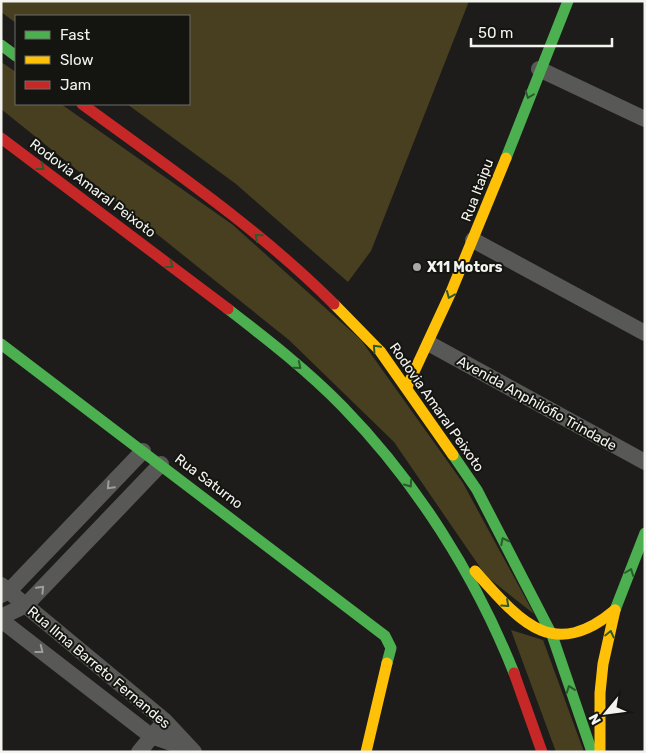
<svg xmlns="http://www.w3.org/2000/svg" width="646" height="753" font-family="Rubik,sans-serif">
  <rect width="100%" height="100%" fill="#1d1c1a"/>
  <!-- green -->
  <g fill="#473f20">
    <path d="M 1,1 L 469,1 L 371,251 L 348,282 L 236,184 L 127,104 L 189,104 L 189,16 L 16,16 L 16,23 L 1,12 Z"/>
    <path d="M 1,62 L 16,72 L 16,104 L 61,104 L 233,225 L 361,340 L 463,483 L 534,614 L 486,576 L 394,442 L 289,340 L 1,109 Z"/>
    <path d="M 511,630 L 543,640 L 584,752 L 556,752 Z"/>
  </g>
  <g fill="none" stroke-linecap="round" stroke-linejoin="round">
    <!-- street -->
    <g stroke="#585856" stroke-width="16">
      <path d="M 539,69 L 645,119"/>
      <path d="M 473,240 L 645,333"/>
      <path d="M 430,344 L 645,462"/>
      <path d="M 1,585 L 165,721 L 194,752"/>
      <path d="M 1,595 L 9,591 L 143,451"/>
      <path d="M 1,617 L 26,605 L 161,464"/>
      <path d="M 1,620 L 151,736 L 189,749"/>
      <path d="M 139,752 L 158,729"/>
    </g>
    <!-- fast -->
    <g stroke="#4caf50" stroke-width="11">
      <path d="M 1,45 L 16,56"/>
      <path d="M 506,158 L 568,1"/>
      <path d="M 228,309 C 268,340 308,371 343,407 C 416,482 475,575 514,673"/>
      <path d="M 1,344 L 385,636 L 391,648 L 387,663"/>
      <path d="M 453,455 L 477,490 L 552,635 L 592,752"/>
      <path d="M 615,610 L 645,533"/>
    </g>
    <!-- slow -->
    <g stroke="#ffc107" stroke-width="11">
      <path d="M 334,304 L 380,351 L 453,455"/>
      <path d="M 407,387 L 451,292 L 506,158"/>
      <path d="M 475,571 C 519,620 552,663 615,610"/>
      <path d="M 366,752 L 387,663"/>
      <path d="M 600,752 L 600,693 L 603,664 L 615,610"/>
    </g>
    <!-- jam -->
    <g stroke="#c62828" stroke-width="11">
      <path d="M 82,104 C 168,167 258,228 334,304"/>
      <path d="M 1,138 L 228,309"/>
      <path d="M 514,673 L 542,752"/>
    </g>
  </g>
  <!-- one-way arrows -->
  <defs><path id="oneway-chevron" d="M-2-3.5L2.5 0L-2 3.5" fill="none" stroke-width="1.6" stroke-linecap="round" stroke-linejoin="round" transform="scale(1.25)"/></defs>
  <g stroke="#2d5a2d">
    <use href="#oneway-chevron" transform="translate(529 95) rotate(111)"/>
    <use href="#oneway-chevron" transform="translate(41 167) rotate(37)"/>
    <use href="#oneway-chevron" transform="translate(258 237) rotate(-141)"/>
    <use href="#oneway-chevron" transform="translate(170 265) rotate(37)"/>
    <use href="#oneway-chevron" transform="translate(450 295) rotate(113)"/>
    <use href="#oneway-chevron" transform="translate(376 348) rotate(-133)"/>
    <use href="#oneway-chevron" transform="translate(298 366) rotate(39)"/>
    <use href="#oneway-chevron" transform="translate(409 484) rotate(55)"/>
    <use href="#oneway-chevron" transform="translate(504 541) rotate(-117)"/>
    <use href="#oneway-chevron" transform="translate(630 572) rotate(-69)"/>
    <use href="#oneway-chevron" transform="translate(506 604) rotate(42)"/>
    <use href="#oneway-chevron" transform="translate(610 634) rotate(-77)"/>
    <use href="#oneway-chevron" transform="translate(570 689) rotate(-110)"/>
  </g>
  <g stroke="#9e9e9b">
    <use href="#oneway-chevron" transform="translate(110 486) rotate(134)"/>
    <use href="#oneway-chevron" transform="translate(41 589) rotate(-46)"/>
    <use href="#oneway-chevron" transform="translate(40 650) rotate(38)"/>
  </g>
  <!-- markers -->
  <circle fill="#a8a8a5" stroke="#141410" stroke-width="2" cx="417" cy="267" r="5"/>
  <g text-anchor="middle" stroke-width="4" stroke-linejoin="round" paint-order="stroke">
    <!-- street labels -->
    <g font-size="14" fill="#f3f3f0" stroke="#141410">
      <text transform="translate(93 188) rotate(37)" y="5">Rodovia Amaral Peixoto</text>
      <text transform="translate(477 190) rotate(-69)" y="5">Rua Itaipu</text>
      <text transform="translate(537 403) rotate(29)" y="5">Avenida Anphilófio Trindade</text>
      <text transform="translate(437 407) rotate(55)" y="5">Rodovia Amaral Peixoto</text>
      <text transform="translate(209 481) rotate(37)" y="5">Rua Saturno</text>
      <text transform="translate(99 667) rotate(40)" y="5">Rua Ilma Barreto Fernandes</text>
    </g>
    <!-- poi labels -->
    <g font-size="14" font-weight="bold" fill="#f3f3f0" stroke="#141410" text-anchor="start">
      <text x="427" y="272">X11 Motors</text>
    </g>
  </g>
  <!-- border -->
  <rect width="646" height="753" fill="none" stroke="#f3f3f0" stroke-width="5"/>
  <!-- legend -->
  <rect x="15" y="15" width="175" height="90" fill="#141410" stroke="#6d6d6a"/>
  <rect x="25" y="31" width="25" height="8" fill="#4caf50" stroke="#6d6d6a"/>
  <text x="60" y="40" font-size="15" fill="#f3f3f0">Fast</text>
  <rect x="25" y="56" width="25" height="8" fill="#ffc107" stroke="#6d6d6a"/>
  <text x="60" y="65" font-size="15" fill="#f3f3f0">Slow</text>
  <rect x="25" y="81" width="25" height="8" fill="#c62828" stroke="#6d6d6a"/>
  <text x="60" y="90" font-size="15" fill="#f3f3f0">Jam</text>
  <!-- north arrow -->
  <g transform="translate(606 713) rotate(241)" stroke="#141410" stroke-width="4" paint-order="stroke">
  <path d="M0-4L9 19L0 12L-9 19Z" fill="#f3f3f0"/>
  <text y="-8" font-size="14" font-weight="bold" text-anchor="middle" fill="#f3f3f0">N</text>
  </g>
  <!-- scale -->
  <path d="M471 38v8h141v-8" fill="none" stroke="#f3f3f0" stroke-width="2.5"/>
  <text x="478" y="38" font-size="15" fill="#f3f3f0" stroke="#141410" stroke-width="4" paint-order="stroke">50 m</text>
</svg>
